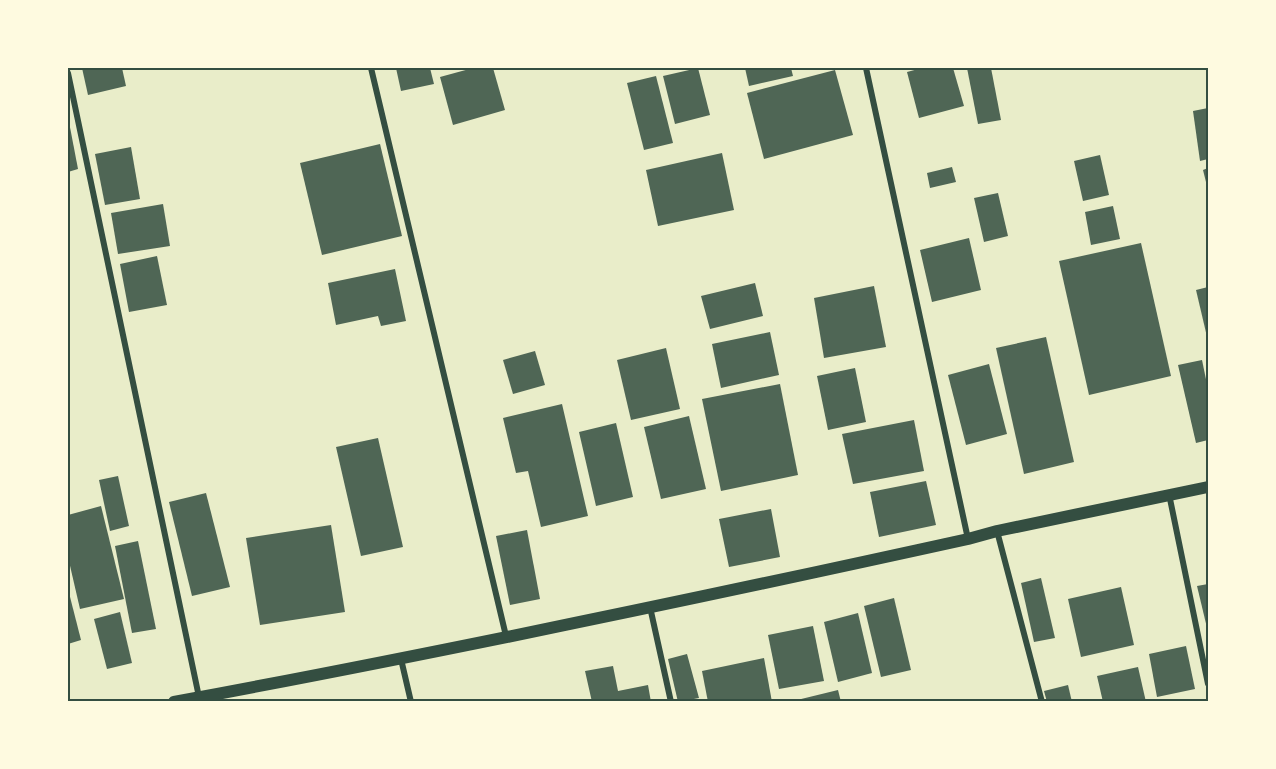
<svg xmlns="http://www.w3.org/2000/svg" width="1276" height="769" font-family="'Nunito Sans',sans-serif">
  <rect width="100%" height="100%" fill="#e9edc9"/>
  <!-- building -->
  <g fill="#4f6655">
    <path d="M 82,68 L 122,68 L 126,86 L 88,95 Z"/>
    <path d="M 396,68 L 430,68 L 434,84 L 401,91 Z"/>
    <path d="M 473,68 L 493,68 L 505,110 L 453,125 L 440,77 Z"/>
    <path d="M 698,68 L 710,115 L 675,124 L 663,76 Z"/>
    <path d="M 745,68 L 791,68 L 793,76 L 749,86 Z"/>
    <path d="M 922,68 L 953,68 L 964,106 L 919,118 L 907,72 Z"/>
    <path d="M 967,68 L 991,68 L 1001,120 L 978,124 Z"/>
    <path d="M 835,70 L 853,135 L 764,159 L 747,93 Z"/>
    <path d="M 656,76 L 673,143 L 644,150 L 627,83 Z"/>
    <path d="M 1208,108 L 1208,159 L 1200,161 L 1193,111 Z"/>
    <path d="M 69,122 L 78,169 L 68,172 L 68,122 Z"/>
    <path d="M 380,144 L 402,236 L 322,255 L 300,163 Z"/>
    <path d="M 131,147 L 140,199 L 105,205 L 95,154 Z"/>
    <path d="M 722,153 L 734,210 L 658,226 L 646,170 Z"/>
    <path d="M 1100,155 L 1109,195 L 1083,201 L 1074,161 Z"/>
    <path d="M 952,167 L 956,182 L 930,188 L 927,173 Z"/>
    <path d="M 1208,168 L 1208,190 L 1203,170 Z"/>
    <path d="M 998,193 L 1008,236 L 984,242 L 974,198 Z"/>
    <path d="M 163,204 L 170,246 L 118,254 L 111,213 Z"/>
    <path d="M 1113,206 L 1120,239 L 1091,245 L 1085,212 Z"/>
    <path d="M 969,238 L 981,290 L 932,302 L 920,250 Z"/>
    <path d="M 1141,243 L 1171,376 L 1089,395 L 1059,261 Z"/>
    <path d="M 157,256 L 167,305 L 129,312 L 120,264 Z"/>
    <path d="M 395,269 L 406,321 L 381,326 L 378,316 L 336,325 L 328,283 Z"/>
    <path d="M 755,283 L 763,316 L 710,329 L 701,296 Z"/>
    <path d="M 874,286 L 886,347 L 824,358 L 814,298 Z"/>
    <path d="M 1208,287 L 1208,341 L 1196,290 Z"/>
    <path d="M 770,332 L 779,375 L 721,388 L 712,344 Z"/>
    <path d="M 1046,337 L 1074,462 L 1024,474 L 996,348 Z"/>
    <path d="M 666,348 L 680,409 L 631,420 L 617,360 Z"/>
    <path d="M 535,351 L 545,385 L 513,394 L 503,360 Z"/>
    <path d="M 1202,360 L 1208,389 L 1208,440 L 1196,443 L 1178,365 Z"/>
    <path d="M 989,364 L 1007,434 L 966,445 L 948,375 Z"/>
    <path d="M 855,368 L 866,422 L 828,430 L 817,376 Z"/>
    <path d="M 780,384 L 798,475 L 721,491 L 702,399 Z"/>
    <path d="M 562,404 L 588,516 L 541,527 L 528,471 L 516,473 L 503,418 Z"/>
    <path d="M 689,416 L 706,489 L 661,499 L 644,427 Z"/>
    <path d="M 914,420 L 924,471 L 853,484 L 842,434 Z"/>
    <path d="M 616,423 L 633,497 L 596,506 L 579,432 Z"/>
    <path d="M 378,438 L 403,547 L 361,556 L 336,447 Z"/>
    <path d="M 118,476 L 129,526 L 110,531 L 99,480 Z"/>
    <path d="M 926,481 L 936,525 L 879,537 L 870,492 Z"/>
    <path d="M 206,493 L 230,587 L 192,596 L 169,502 Z"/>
    <path d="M 101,506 L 124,599 L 80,609 L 68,557 L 68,515 Z"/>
    <path d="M 771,509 L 780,557 L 729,567 L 719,519 Z"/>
    <path d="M 331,525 L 345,612 L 260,625 L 246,538 Z"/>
    <path d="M 527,530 L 540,599 L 510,605 L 496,536 Z"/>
    <path d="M 138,541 L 156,629 L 132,633 L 115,546 Z"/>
    <path d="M 1041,578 L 1055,638 L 1034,642 L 1021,583 Z"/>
    <path d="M 1208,584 L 1208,632 L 1197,586 Z"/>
    <path d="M 1121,587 L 1134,645 L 1081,657 L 1068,599 Z"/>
    <path d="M 68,589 L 81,640 L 68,644 Z"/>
    <path d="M 894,598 L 911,670 L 881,677 L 864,606 Z"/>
    <path d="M 120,612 L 132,663 L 107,669 L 94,619 Z"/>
    <path d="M 858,613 L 872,673 L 838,682 L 824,622 Z"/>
    <path d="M 813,626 L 824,681 L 779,689 L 768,635 Z"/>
    <path d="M 1186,646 L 1195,689 L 1157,697 L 1149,654 Z"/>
    <path d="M 687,654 L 699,698 L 678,702 L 668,659 Z"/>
    <path d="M 764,658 L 772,702 L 708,702 L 702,671 Z"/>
    <path d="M 613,666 L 618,691 L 648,685 L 651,702 L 592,702 L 585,671 Z"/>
    <path d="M 1138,667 L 1146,702 L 1103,702 L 1097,676 Z"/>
    <path d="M 1068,685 L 1072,702 L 1047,702 L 1044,691 Z"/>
    <path d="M 838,690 L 841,702 L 793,702 L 793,701 Z"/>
  </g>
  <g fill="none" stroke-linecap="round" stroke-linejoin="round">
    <!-- minor -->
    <g stroke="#344e41" stroke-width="6">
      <path d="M 371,68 L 506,636"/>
      <path d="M 866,68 L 968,539"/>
      <path d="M 68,73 L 199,697"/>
      <path d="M 1169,494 L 1208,684"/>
      <path d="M 997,531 L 1042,702"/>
      <path d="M 650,607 L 671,702"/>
      <path d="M 401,659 L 411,702"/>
    </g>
    <!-- secondary -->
    <path stroke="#344e41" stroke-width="12" d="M 174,702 C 439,653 704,597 968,539 L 997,531 L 1208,487"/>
  </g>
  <!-- border -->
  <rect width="1276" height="769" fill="none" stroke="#fefae0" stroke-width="138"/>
  <rect x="69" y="69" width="1138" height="631" fill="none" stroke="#344e41" stroke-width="2"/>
</svg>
